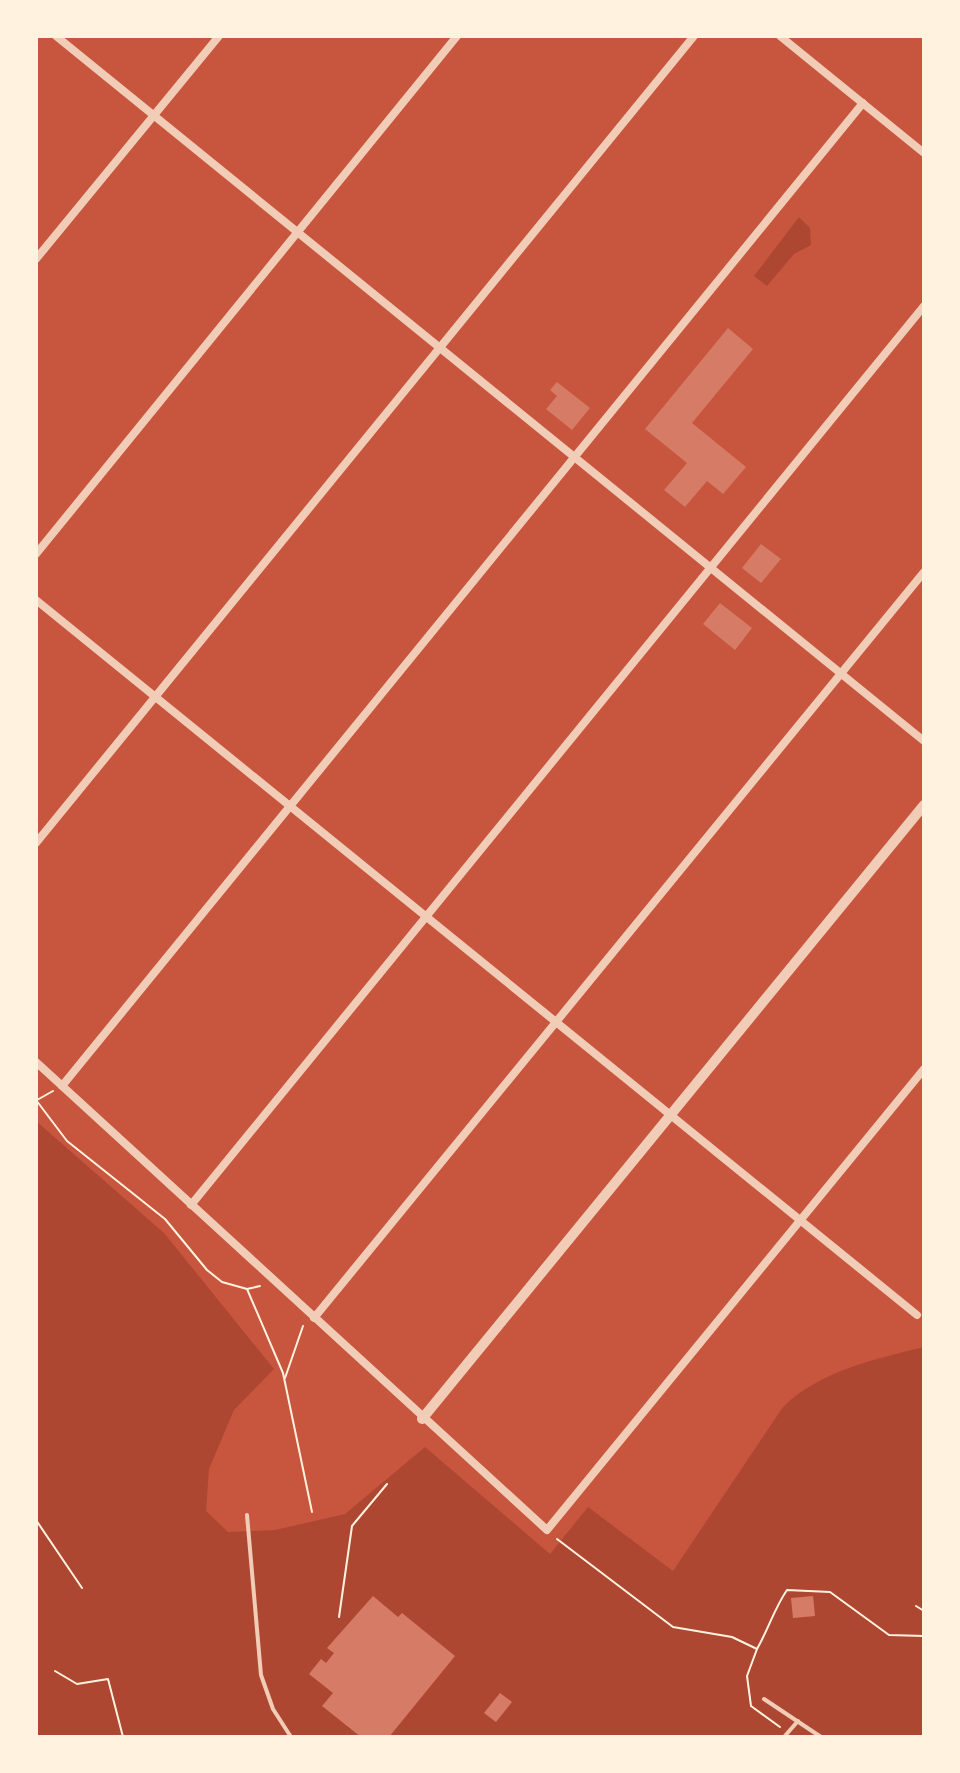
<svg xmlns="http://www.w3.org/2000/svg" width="960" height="1773" font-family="Montserrat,sans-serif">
  <rect width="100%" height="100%" fill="#c8553d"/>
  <!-- green -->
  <g fill="#ae4732">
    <path d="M 799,217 L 810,228 L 811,245 L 794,254 L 767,286 L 754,276 Z"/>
    <path d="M 36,1121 L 164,1233 L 274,1369 L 234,1410 L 209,1469 L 206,1511 L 228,1532 L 275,1530 L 345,1514 L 425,1447 L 550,1554 L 588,1507 L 673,1571 L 783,1407 C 820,1371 875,1359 924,1347 L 924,1737 L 36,1737 Z"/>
  </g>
  <!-- building -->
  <g fill="#d67c66">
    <path d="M 728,328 L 753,349 L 692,423 L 746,467 L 723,494 L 707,481 L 685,507 L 664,490 L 687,463 L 645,429 Z"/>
    <path d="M 557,382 L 590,408 L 572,430 L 546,409 L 557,396 L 550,390 Z"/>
    <path d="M 761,544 L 781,559 L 761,583 L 742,568 Z"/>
    <path d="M 720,603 L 752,628 L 735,650 L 703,624 Z"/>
    <path d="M 373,1596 L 398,1617 L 402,1613 L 455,1656 L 389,1737 L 361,1737 L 322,1706 L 333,1693 L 309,1674 L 321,1659 L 326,1663 L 334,1653 L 327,1648 Z"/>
    <path d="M 813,1596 L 815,1616 L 793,1618 L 791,1598 Z"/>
    <path d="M 500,1693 L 512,1702 L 496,1722 L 484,1713 Z"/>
  </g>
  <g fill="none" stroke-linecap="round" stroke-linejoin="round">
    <!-- path -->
    <g stroke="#fff3e0" stroke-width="2">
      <path d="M 36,1100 L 67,1141 L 165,1219 L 207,1270 L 222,1282 L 247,1289"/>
      <path d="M 37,1100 L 53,1091"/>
      <path d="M 260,1286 L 247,1289 L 283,1373 L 312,1512"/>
      <path d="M 285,1378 L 303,1326"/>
      <path d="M 36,1520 L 82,1588"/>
      <path d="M 557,1539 L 673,1627 L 732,1637 L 757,1649 L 747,1676 L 751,1706 L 780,1727"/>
      <path d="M 916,1606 L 924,1611"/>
      <path d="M 339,1617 L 352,1526 L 387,1484"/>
      <path d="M 757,1649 C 769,1628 774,1609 787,1590 L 830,1592 L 889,1635 L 924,1636"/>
      <path d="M 55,1671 L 77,1684 L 108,1679 L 123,1737"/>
    </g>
    <!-- service -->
    <g stroke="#f1ccb7" stroke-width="4">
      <path d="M 247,1515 L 261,1675 L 273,1709 L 291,1737"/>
      <path d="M 764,1699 L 821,1737"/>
      <path d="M 784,1737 L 798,1721"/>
    </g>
    <!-- minor -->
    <g stroke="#f1ccb7" stroke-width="8">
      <path d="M 56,36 L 924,741"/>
      <path d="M 780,36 L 924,153"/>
      <path d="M 36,259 L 219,36"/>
      <path d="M 36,554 L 457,36"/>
      <path d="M 36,600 L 917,1315"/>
      <path d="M 36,843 L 694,36"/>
      <path d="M 36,1062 L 547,1530 L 924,1069"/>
      <path d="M 62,1086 L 863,103"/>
      <path d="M 191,1205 L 924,306"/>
      <path d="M 314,1318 L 924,572"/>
    </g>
    <!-- tertiary -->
    <path stroke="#f1ccb7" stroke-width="10" d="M 422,1419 L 924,805"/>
  </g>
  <!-- border -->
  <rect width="960" height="1773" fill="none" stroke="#fff3e0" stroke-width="76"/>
</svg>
